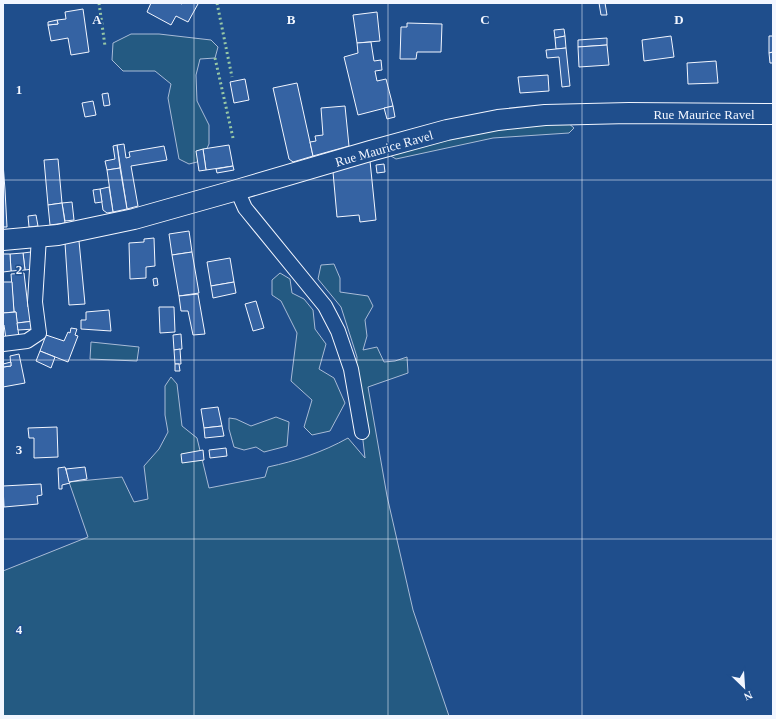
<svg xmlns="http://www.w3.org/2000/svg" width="776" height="719" font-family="Georgia,serif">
  <rect width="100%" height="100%" fill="#1f4e8c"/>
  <!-- green -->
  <g fill="#245a82" stroke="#a8bbd7">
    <path d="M 131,34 L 159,34 L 211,40 L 218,47 L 215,58 L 200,59 L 196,75 L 197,101 L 209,125 L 209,144 L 201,161 L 189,164 L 179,159 L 168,98 L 171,84 L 155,71 L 123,71 L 112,60 L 113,43 Z"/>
    <path d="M 567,122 L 574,128 L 569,133 L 493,138 L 396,159 L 391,156 L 405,148 L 509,123 Z"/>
    <path d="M 334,264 L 340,278 L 340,292 L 368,296 L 373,306 L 365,320 L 367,336 L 363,350 L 377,347 L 384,362 L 395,361 L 407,357 L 408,373 L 368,387 L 387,496 L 413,610 L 449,716 L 3,716 L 3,571 L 88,537 L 69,482 L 122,477 L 134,502 L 148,499 L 144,466 L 159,449 L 168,432 L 165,415 L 165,386 L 171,377 L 177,384 L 182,426 L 197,438 L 209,488 L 265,477 L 268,467 C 296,461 323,452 348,438 L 365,458 L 362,432 L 355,391 L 357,357 L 341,307 L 318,279 L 321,265 Z"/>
    <path d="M 280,273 L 290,279 L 292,293 L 304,299 L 313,310 L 315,329 L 326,344 L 319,369 L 334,378 L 345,403 L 330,431 L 312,435 L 304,427 L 312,400 L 291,381 L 297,333 L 281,301 L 272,295 L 272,280 Z"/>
    <path d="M 91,342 L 139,347 L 137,361 L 90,359 Z"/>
    <path d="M 276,417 L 289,422 L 287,446 L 264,452 L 256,447 L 244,450 L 234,447 L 229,429 L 229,418 L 236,419 L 251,426 Z"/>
  </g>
  <!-- building -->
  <g fill="#3563a3" stroke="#f2f6ff">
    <path d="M 151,3 L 179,3 L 182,4 L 183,3 L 196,3 L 198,4 L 188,22 L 176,16 L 171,25 L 147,12 Z"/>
    <path d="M 599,3 L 605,3 L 607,15 L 601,15 Z"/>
    <path d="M 83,9 L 89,52 L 71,55 L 68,38 L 51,41 L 48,25 L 58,24 L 57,20 L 66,19 L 65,12 Z"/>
    <path d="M 377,12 L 380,41 L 357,43 L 353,15 Z"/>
    <path d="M 57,20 L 58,24 L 48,25 L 48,22 Z"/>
    <path d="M 407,23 L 442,24 L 441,52 L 417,52 L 416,59 L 400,59 L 401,27 L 407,27 Z"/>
    <path d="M 564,29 L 565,36 L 555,38 L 554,30 Z"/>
    <path d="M 565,36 L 566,48 L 556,49 L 555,38 Z"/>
    <path d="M 671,36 L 674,57 L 644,61 L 642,40 Z"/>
    <path d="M 769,36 L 773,36 L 773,52 L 769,53 Z"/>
    <path d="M 607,38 L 607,45 L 578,47 L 578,40 Z"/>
    <path d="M 371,42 L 374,61 L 381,60 L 382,70 L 375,71 L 377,81 L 386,79 L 393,106 L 358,115 L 344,57 L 358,53 L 357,43 Z"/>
    <path d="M 607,45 L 609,65 L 579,67 L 578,47 Z"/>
    <path d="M 566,48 L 570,86 L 562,87 L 559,57 L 547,58 L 546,50 Z"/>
    <path d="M 773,52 L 773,63 L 770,63 L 769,53 Z"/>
    <path d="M 716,61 L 718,83 L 688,84 L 687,63 Z"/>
    <path d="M 548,75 L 549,91 L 520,93 L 518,77 Z"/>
    <path d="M 245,79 L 249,100 L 234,103 L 230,82 Z"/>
    <path d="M 297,83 L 313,156 L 293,162 L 289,159 L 273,88 Z"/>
    <path d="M 108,93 L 110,105 L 104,106 L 102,94 Z"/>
    <path d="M 93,101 L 96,115 L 85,117 L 82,103 Z"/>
    <path d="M 345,106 L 349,146 L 313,156 L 310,142 L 316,141 L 315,136 L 323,135 L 321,108 Z"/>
    <path d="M 393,106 L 395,117 L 387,119 L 384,108 Z"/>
    <path d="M 124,144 L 126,158 L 130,157 L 129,152 L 164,146 L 167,160 L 131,166 L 138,206 L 127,209 L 117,145 Z"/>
    <path d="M 117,145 L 120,168 L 107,170 L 105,161 L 115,159 L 113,146 Z"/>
    <path d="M 229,145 L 233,166 L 206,170 L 203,149 Z"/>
    <path d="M 203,149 L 206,170 L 199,171 L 196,151 Z"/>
    <path d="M 58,159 L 62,203 L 48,205 L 44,160 Z"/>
    <path d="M 370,161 L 376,220 L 360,222 L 359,215 L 337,217 L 333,172 Z"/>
    <path d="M 3,163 L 5,190 L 7,227 L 3,227 Z"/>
    <path d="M 384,164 L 385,172 L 377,173 L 376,165 Z"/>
    <path d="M 233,166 L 234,170 L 217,173 L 216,169 Z"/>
    <path d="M 120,168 L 127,209 L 113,212 L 107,170 Z"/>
    <path d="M 109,187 L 113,212 L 107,213 L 103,210 L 100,189 Z"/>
    <path d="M 100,189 L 102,202 L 95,203 L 93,190 Z"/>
    <path d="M 72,202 L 74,220 L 65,221 L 62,203 Z"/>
    <path d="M 62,203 L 65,223 L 50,225 L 48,205 Z"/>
    <path d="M 36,215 L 38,226 L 29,227 L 28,216 Z"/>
    <path d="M 189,231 L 192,252 L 172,255 L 169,234 Z"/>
    <path d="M 154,238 L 155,266 L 146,267 L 146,278 L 130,279 L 129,243 L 144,242 L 144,239 Z"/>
    <path d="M 79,241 L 85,304 L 69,305 L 65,243 Z"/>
    <path d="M 31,252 L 33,269 L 25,270 L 23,253 Z"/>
    <path d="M 192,252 L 199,293 L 179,296 L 172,255 Z"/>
    <path d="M 23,253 L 25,270 L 11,271 L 10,254 Z"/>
    <path d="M 3,254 L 10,254 L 11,271 L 3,272 Z"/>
    <path d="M 230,258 L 234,282 L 211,286 L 207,262 Z"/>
    <path d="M 24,273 L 28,307 L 32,307 L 34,321 L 17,323 L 16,312 L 14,312 L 11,274 Z"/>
    <path d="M 157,278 L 158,285 L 154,286 L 153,279 Z"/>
    <path d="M 3,282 L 12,282 L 14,312 L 3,313 Z"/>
    <path d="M 234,282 L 236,293 L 213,298 L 211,286 Z"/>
    <path d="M 198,294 L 205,334 L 193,335 L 188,311 L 181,311 L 179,296 Z"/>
    <path d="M 256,301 L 264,328 L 253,331 L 245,304 Z"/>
    <path d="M 159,307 L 174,307 L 175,332 L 160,333 Z"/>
    <path d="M 109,310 L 111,331 L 81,329 L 81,320 L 86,320 L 86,312 Z"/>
    <path d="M 16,312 L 19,338 L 6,339 L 4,325 L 3,325 L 3,313 Z"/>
    <path d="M 34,321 L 35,329 L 18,330 L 17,323 Z"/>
    <path d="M 71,328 L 77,329 L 75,335 L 78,336 L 68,362 L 40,351 L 46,335 L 64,341 L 68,332 L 70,333 Z"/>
    <path d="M 181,334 L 182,349 L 174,350 L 173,335 Z"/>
    <path d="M 180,349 L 181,364 L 175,364 L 174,350 Z"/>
    <path d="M 40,351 L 55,357 L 51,368 L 36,361 Z"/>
    <path d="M 19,354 L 25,383 L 3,387 L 3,367 L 11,366 L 10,356 Z"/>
    <path d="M 11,362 L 11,366 L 3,367 L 3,364 Z"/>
    <path d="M 175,364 L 179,364 L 180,371 L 175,371 Z"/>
    <path d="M 218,407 L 222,426 L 204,428 L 201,409 Z"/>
    <path d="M 222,426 L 224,436 L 205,438 L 204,428 Z"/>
    <path d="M 57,427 L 58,457 L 34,458 L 34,438 L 29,438 L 28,428 Z"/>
    <path d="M 226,448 L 227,456 L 210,458 L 209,450 Z"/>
    <path d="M 203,450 L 204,460 L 182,463 L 181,454 Z"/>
    <path d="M 65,467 L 70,483 L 62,485 L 62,489 L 59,489 L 58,468 Z"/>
    <path d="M 85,467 L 87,479 L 69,482 L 66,469 Z"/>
    <path d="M 41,484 L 42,495 L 37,496 L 38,504 L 4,507 L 3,486 Z"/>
  </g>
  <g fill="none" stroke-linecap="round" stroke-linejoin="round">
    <!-- street casing -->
    <g stroke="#f2f6ff" stroke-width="16">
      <g id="street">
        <path d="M 237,190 L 245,208 L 325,306 L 338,331 L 351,369 L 362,432"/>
        <path d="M 3,344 L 27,341 L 39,333 L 35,302 L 39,237"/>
      </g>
    </g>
    <!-- secondary casing -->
    <g stroke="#f2f6ff" stroke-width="22">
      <path id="secondary" d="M 3,240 L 58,235 L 134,219 L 237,190 L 370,151 L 447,130 L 498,120 L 545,115 L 629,113 L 773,114"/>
    </g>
    <!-- street -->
    <use href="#street" stroke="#1f4e8c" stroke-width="14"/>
    <!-- secondary -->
    <use href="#secondary" stroke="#1f4e8c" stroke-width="20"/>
    <!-- hedge -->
    <g stroke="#97c8a6" stroke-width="3" stroke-dasharray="2 3" stroke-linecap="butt">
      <path d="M 99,3 L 105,46"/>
      <path d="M 217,3 L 232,77"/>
      <path d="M 215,58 L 233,138"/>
    </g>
  </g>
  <!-- grid -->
  <path fill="none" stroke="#f2f6ff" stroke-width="1" stroke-opacity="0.55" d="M 194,3 L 194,716M 388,3 L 388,716M 582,3 L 582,716M 3,180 L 773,180M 3,360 L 773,360M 3,539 L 773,539"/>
  <g text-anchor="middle" stroke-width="3" stroke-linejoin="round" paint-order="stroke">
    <!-- street labels -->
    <g font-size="13" fill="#f2f6ff" stroke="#1f4e8c">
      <text x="704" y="119">Rue Maurice Ravel</text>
      <text transform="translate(384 148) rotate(-16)" y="5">Rue Maurice Ravel</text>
    </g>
  </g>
  <g font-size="13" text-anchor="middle" font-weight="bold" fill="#f2f6ff" stroke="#1f4e8c" stroke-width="3" stroke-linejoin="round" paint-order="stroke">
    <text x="97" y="24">A</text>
    <text x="291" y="24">B</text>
    <text x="485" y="24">C</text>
    <text x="679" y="24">D</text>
    <text x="19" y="94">1</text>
    <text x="19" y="274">2</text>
    <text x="19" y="454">3</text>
    <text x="19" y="634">4</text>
  </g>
  <!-- border -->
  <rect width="776" height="719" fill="none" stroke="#f2f6ff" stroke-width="8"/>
  <!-- north arrow -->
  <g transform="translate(744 687) rotate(155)" stroke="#1f4e8c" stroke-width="3" paint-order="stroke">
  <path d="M0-3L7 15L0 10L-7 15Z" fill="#f2f6ff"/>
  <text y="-6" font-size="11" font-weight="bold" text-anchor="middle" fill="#f2f6ff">N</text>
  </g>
</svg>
